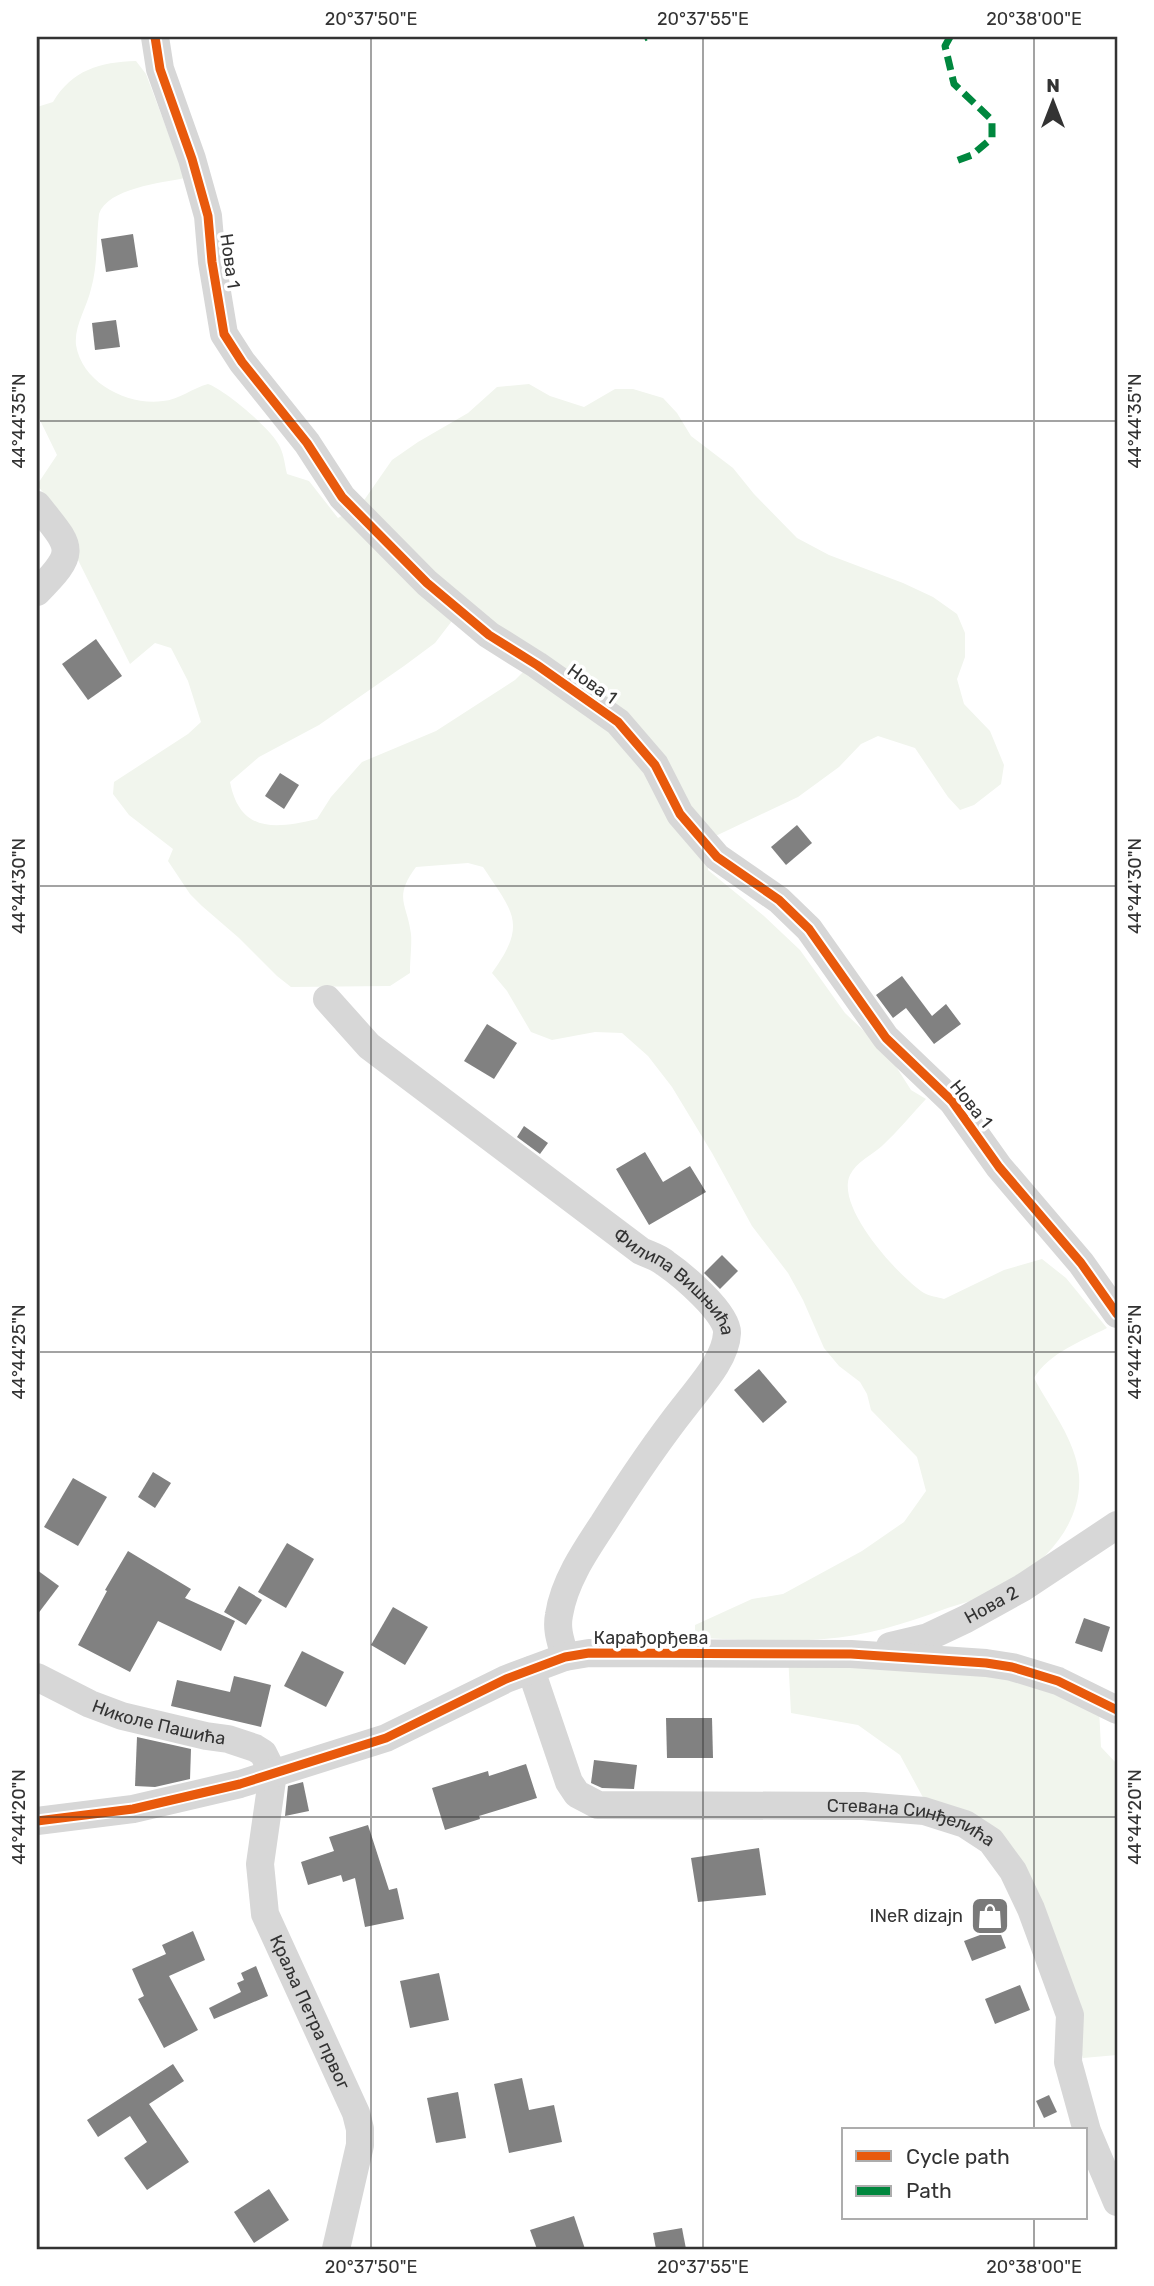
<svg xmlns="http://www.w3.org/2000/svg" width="1154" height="2286" font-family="Rubik,sans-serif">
  <rect width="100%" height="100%" fill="#fff"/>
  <!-- green -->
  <g fill="#f1f5ed" fill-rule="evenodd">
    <path d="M 136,61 L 146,74 L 185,178 C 161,183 108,188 99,214 C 96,238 98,265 91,289 C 87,307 74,326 76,345 C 82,383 128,406 163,401 C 178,400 193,388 208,384 C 225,390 273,430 280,447 C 284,455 285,466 287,474 L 309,481 L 338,518 L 360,506 L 392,460 L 418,442 L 468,413 L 497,387 L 529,384 L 550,396 L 584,407 L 615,389 L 633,389 L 663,398 L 677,413 L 691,436 L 733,468 L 754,494 L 797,538 L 829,555 L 903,583 L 933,597 L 957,614 L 965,633 L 965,657 L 957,679 L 964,704 L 990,731 L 1004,765 L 1001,784 L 974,805 L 960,810 L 948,797 L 915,748 L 878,736 L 861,744 L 839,767 L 798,797 L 705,841 L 708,870 L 764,916 L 800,950 L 845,1013 L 888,1054 L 911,1090 L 926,1099 C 912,1114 898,1131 882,1146 C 872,1155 856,1162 850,1175 C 835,1207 898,1276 924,1293 C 929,1296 938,1297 944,1299 L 1004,1270 L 1042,1259 L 1066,1278 L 1107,1328 C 1082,1341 1049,1353 1034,1378 C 1050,1408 1076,1441 1079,1475 C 1083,1528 1038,1571 993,1592 C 977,1600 959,1604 942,1610 C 904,1624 865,1636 824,1639 C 781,1643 738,1639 695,1638 L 695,1625 L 752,1599 L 783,1594 L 862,1551 L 904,1522 L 926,1491 L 917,1457 L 871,1410 L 867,1394 L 860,1382 L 839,1366 L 824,1348 L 803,1300 L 788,1273 L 752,1226 L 712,1153 L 672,1087 L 648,1056 L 622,1033 L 595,1032 L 552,1040 L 531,1032 L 507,991 L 492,973 C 528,923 513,913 483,867 L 468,863 L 416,867 C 393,898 407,903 411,934 C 412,943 410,961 410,973 L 390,986 L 291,987 L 277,976 L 239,938 L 202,906 L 190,894 L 168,861 L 173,849 L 129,815 L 113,794 L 114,782 L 188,734 L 201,722 L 188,681 L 171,648 L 155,643 L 130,664 L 72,548 L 72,528 L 37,485 L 57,455 L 37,414 L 37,107 L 53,102 C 72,70 100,62 136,61 ZM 455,617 L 526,669 L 515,680 L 436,731 L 362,762 L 331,797 L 317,819 C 275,829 240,833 230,782 L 259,757 L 319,725 L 404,666 L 435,643 Z"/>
    <path d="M 788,1654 L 969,1662 L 1099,1709 L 1101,1747 L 1117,1764 L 1117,2055 L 1083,2058 L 1020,1864 L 926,1803 L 900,1755 L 858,1725 L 791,1713 Z"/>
  </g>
  <!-- building -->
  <g fill="#818181">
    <path d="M 133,234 L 138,267 L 106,272 L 101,239 Z"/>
    <path d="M 116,320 L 120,347 L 95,350 L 92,323 Z"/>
    <path d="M 96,639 L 122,676 L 88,700 L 62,664 Z"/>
    <path d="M 280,773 L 299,785 L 284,809 L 265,796 Z"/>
    <path d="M 797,825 L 812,843 L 786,865 L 771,847 Z"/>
    <path d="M 902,976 L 932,1016 L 946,1004 L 961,1024 L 934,1044 L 906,1008 L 893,1018 L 876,995 Z"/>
    <path d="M 487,1024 L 517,1043 L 494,1079 L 464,1061 Z"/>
    <path d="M 524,1126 L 548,1143 L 540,1154 L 517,1137 Z"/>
    <path d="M 645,1152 L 663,1182 L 690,1166 L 706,1192 L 649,1225 L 616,1169 Z"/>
    <path d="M 722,1255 L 738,1271 L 720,1289 L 704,1273 Z"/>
    <path d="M 759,1369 L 787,1402 L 763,1423 L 734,1390 Z"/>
    <path d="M 153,1472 L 171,1483 L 155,1508 L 138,1497 Z"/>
    <path d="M 73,1478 L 107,1497 L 78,1546 L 44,1527 Z"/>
    <path d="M 287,1543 L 314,1559 L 286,1608 L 258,1592 Z"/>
    <path d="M 128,1551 L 191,1589 L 185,1598 L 235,1621 L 221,1651 L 158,1621 L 130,1672 L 78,1645 L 107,1591 L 105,1590 Z"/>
    <path d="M 37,1570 L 59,1586 L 37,1615 Z"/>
    <path d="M 239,1586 L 262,1600 L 246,1625 L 224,1612 Z"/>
    <path d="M 393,1607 L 428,1627 L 405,1665 L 371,1645 Z"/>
    <path d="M 1084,1618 L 1110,1627 L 1102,1652 L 1075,1643 Z"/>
    <path d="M 302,1651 L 344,1672 L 326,1707 L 284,1686 Z"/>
    <path d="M 234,1676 L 271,1685 L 261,1727 L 171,1706 L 177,1680 L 230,1692 Z"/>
    <path d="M 666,1718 L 712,1718 L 713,1758 L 667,1758 Z"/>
    <path d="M 137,1737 L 191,1749 L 190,1779 L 155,1787 L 135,1786 Z"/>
    <path d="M 594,1760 L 637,1765 L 634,1789 L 602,1788 L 591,1783 Z"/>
    <path d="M 526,1764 L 537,1798 L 479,1816 L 480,1819 L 445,1830 L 432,1788 L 488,1771 L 489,1776 Z"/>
    <path d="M 303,1782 L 309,1811 L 285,1816 L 288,1786 Z"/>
    <path d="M 368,1825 L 389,1890 L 397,1888 L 404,1919 L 365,1927 L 355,1878 L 343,1882 L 341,1875 L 308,1885 L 301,1862 L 334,1851 L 329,1837 Z"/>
    <path d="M 759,1848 L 766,1895 L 698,1902 L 691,1858 Z"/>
    <path d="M 991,1908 L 1006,1948 L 972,1961 L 964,1941 L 980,1935 L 973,1915 Z"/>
    <path d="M 193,1931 L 205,1960 L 169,1976 L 198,2030 L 164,2048 L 138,1999 L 144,1996 L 132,1969 L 166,1954 L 162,1945 Z"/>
    <path d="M 256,1966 L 268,1996 L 214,2019 L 209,2008 L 241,1992 L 237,1983 L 244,1980 L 241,1973 Z"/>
    <path d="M 439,1973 L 449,2020 L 410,2028 L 400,1981 Z"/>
    <path d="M 1020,1985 L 1030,2010 L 995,2024 L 985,1999 Z"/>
    <path d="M 173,2064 L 184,2081 L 149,2104 L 189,2162 L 147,2190 L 124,2158 L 147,2142 L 130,2116 L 98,2137 L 87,2120 Z"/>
    <path d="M 522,2078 L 529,2110 L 554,2105 L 562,2142 L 509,2153 L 494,2084 Z"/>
    <path d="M 458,2092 L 466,2138 L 436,2143 L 427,2098 Z"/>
    <path d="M 1049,2095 L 1057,2112 L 1044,2118 L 1036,2101 Z"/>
    <path d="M 269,2189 L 289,2220 L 254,2243 L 234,2212 Z"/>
    <path d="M 574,2216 L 585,2249 L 537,2249 L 530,2230 Z"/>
    <path d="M 682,2228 L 686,2249 L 656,2249 L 653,2233 Z"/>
  </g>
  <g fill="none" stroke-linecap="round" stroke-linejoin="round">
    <!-- minor -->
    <g stroke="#d7d7d7" stroke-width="28">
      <path d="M 155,37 L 160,69 L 192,159 L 208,216 L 212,262 L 224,334 L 242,362 L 307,443 L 342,497 L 427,583 L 489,635 L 537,665 L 618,722 L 655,765 L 680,814 L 717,857 L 779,900 L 809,929 L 886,1038 L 952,1101 L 999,1167 L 1081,1263 L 1117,1314"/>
      <path d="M 37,505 C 71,548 79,550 37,592"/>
      <path id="s1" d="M 327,999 L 369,1046 L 641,1251 C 649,1255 658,1257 665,1263 C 681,1274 728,1313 727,1333 C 726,1359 700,1386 685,1406 C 655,1444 629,1483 603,1524 C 585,1551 564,1582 559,1615 C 556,1630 561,1642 565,1657"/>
      <path id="s2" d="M 890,1646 L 928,1637 L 966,1619 L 1022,1588 L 1117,1525"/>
      <path id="s3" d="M 531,1670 L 569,1782 L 577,1794 L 598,1805 L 863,1806 L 924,1811 L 965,1824 L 991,1841 L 1013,1871 L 1031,1909 L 1070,2015 L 1068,2062 L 1087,2131 L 1117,2202"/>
      <path id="s4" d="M 37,1677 L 90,1704 L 122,1716 L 206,1736 L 228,1739 L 255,1748 L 263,1753 L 273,1773"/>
      <path id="s5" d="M 273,1773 L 260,1864 L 265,1914 L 356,2113 L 360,2129 L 360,2145 L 336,2249"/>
      <path d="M 37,1821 L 133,1809 L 240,1784 L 386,1738 L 506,1679 L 565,1657 L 589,1653 L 851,1654 L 986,1663 L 1012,1667 L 1058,1681 L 1117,1710"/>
    </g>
    <!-- quiet -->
    <g stroke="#00873e" stroke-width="7" stroke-dasharray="14 7" stroke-linecap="butt">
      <path d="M 950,37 L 945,46 L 954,84 L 992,120 L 992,138 L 972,155 L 953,162"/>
      <path d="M 644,38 L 646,37"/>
    </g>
    <!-- cycleway casing -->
    <g stroke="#fff" stroke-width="13">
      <g id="cycleway">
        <path d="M 155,37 L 160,69 L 192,159 L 208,216 L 212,262 L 224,334 L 242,362 L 307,443 L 342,497 L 427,583 L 489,635 L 537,665 L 618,722 L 655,765 L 680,814 L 717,857 L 779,900 L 809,929 L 886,1038 L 952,1101 L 999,1167 L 1081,1263 L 1117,1314"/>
        <path d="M 37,1821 L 133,1809 L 240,1784 L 386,1738 L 506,1679 L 565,1657 L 589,1653 L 851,1654 L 986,1663 L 1012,1667 L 1058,1681 L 1117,1710"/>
      </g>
    </g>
    <!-- cycleway -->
    <use href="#cycleway" stroke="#e8590c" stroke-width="9"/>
  </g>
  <!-- ticks -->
  <path fill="none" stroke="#333" stroke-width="2" stroke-opacity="0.45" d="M 39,37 L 39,2249M 371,37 L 371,2249M 703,37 L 703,2249M 1034,37 L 1034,2130M 37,421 L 1117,421M 37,886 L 1117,886M 37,1352 L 1117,1352M 37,1817 L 1117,1817M 1034,2218 L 1034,2249"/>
  <!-- icons -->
  <defs>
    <g id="shop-square" transform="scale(2.0125)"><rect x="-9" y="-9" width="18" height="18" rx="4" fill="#7a7a7a" stroke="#fff"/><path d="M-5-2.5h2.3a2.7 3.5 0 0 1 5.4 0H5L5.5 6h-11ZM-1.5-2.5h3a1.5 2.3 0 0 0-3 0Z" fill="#fff"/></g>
  </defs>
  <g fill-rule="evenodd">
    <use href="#shop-square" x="990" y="1916"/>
  </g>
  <g text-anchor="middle" stroke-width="7" stroke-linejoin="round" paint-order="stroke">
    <!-- street labels -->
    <g font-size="18" fill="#333" stroke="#fff">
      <text transform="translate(230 261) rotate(82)" y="6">Нова 1</text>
      <text transform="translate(592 684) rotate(35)" y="6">Нова 1</text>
      <text transform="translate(971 1104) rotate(51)" y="6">Нова 1</text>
      <text dy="6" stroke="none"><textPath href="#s1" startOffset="450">Филипа Вишњића</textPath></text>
      <text dy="6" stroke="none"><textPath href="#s2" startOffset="110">Нова 2</textPath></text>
      <text x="651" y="1644">Карађорђева</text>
      <text dy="6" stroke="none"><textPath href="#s4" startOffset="131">Николе Пашића</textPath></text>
      <text dy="6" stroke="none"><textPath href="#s3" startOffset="472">Стевана Синђелића</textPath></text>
      <text dy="6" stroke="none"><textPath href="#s5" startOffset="250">Краља Петра првог</textPath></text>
    </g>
    <!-- poi labels -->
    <g font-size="18" fill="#333" stroke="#fff" text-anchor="end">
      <text x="963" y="1922">INeR dizajn</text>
    </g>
  </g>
  <!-- border -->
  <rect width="1154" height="2286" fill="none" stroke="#ffffff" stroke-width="77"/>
  <!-- legend -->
  <rect x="842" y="2128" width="245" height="91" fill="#ffffff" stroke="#adadad" stroke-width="2"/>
  <rect x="856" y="2151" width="35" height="10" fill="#e8590c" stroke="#adadad" stroke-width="2"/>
  <text x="906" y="2164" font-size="21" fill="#333333">Cycle path</text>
  <rect x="856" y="2186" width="35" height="10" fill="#00873e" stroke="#adadad" stroke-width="2"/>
  <text x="906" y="2198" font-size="21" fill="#333333">Path</text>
  <!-- north arrow -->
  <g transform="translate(1053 102)" stroke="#ffffff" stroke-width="5" paint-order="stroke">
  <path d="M0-5L12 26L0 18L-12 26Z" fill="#333333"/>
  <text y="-10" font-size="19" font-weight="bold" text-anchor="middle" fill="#333333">N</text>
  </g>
  <rect x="38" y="38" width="1078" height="2210" fill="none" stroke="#333" stroke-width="2.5"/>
  <g font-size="18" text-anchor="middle" fill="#333">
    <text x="371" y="25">20°37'50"E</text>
    <text x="703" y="25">20°37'55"E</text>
    <text x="1034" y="25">20°38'00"E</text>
    <text transform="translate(19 421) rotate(-90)" y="6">44°44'35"N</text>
    <text transform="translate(1135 421) rotate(-90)" y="6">44°44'35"N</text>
    <text transform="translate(19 886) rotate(-90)" y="6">44°44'30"N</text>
    <text transform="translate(1135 886) rotate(-90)" y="6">44°44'30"N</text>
    <text transform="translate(19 1352) rotate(-90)" y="6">44°44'25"N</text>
    <text transform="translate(1135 1352) rotate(-90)" y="6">44°44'25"N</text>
    <text transform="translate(19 1817) rotate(-90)" y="6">44°44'20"N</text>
    <text transform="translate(1135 1817) rotate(-90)" y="6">44°44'20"N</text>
    <text x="371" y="2273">20°37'50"E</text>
    <text x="703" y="2273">20°37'55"E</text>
    <text x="1034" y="2273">20°38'00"E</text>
  </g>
</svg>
